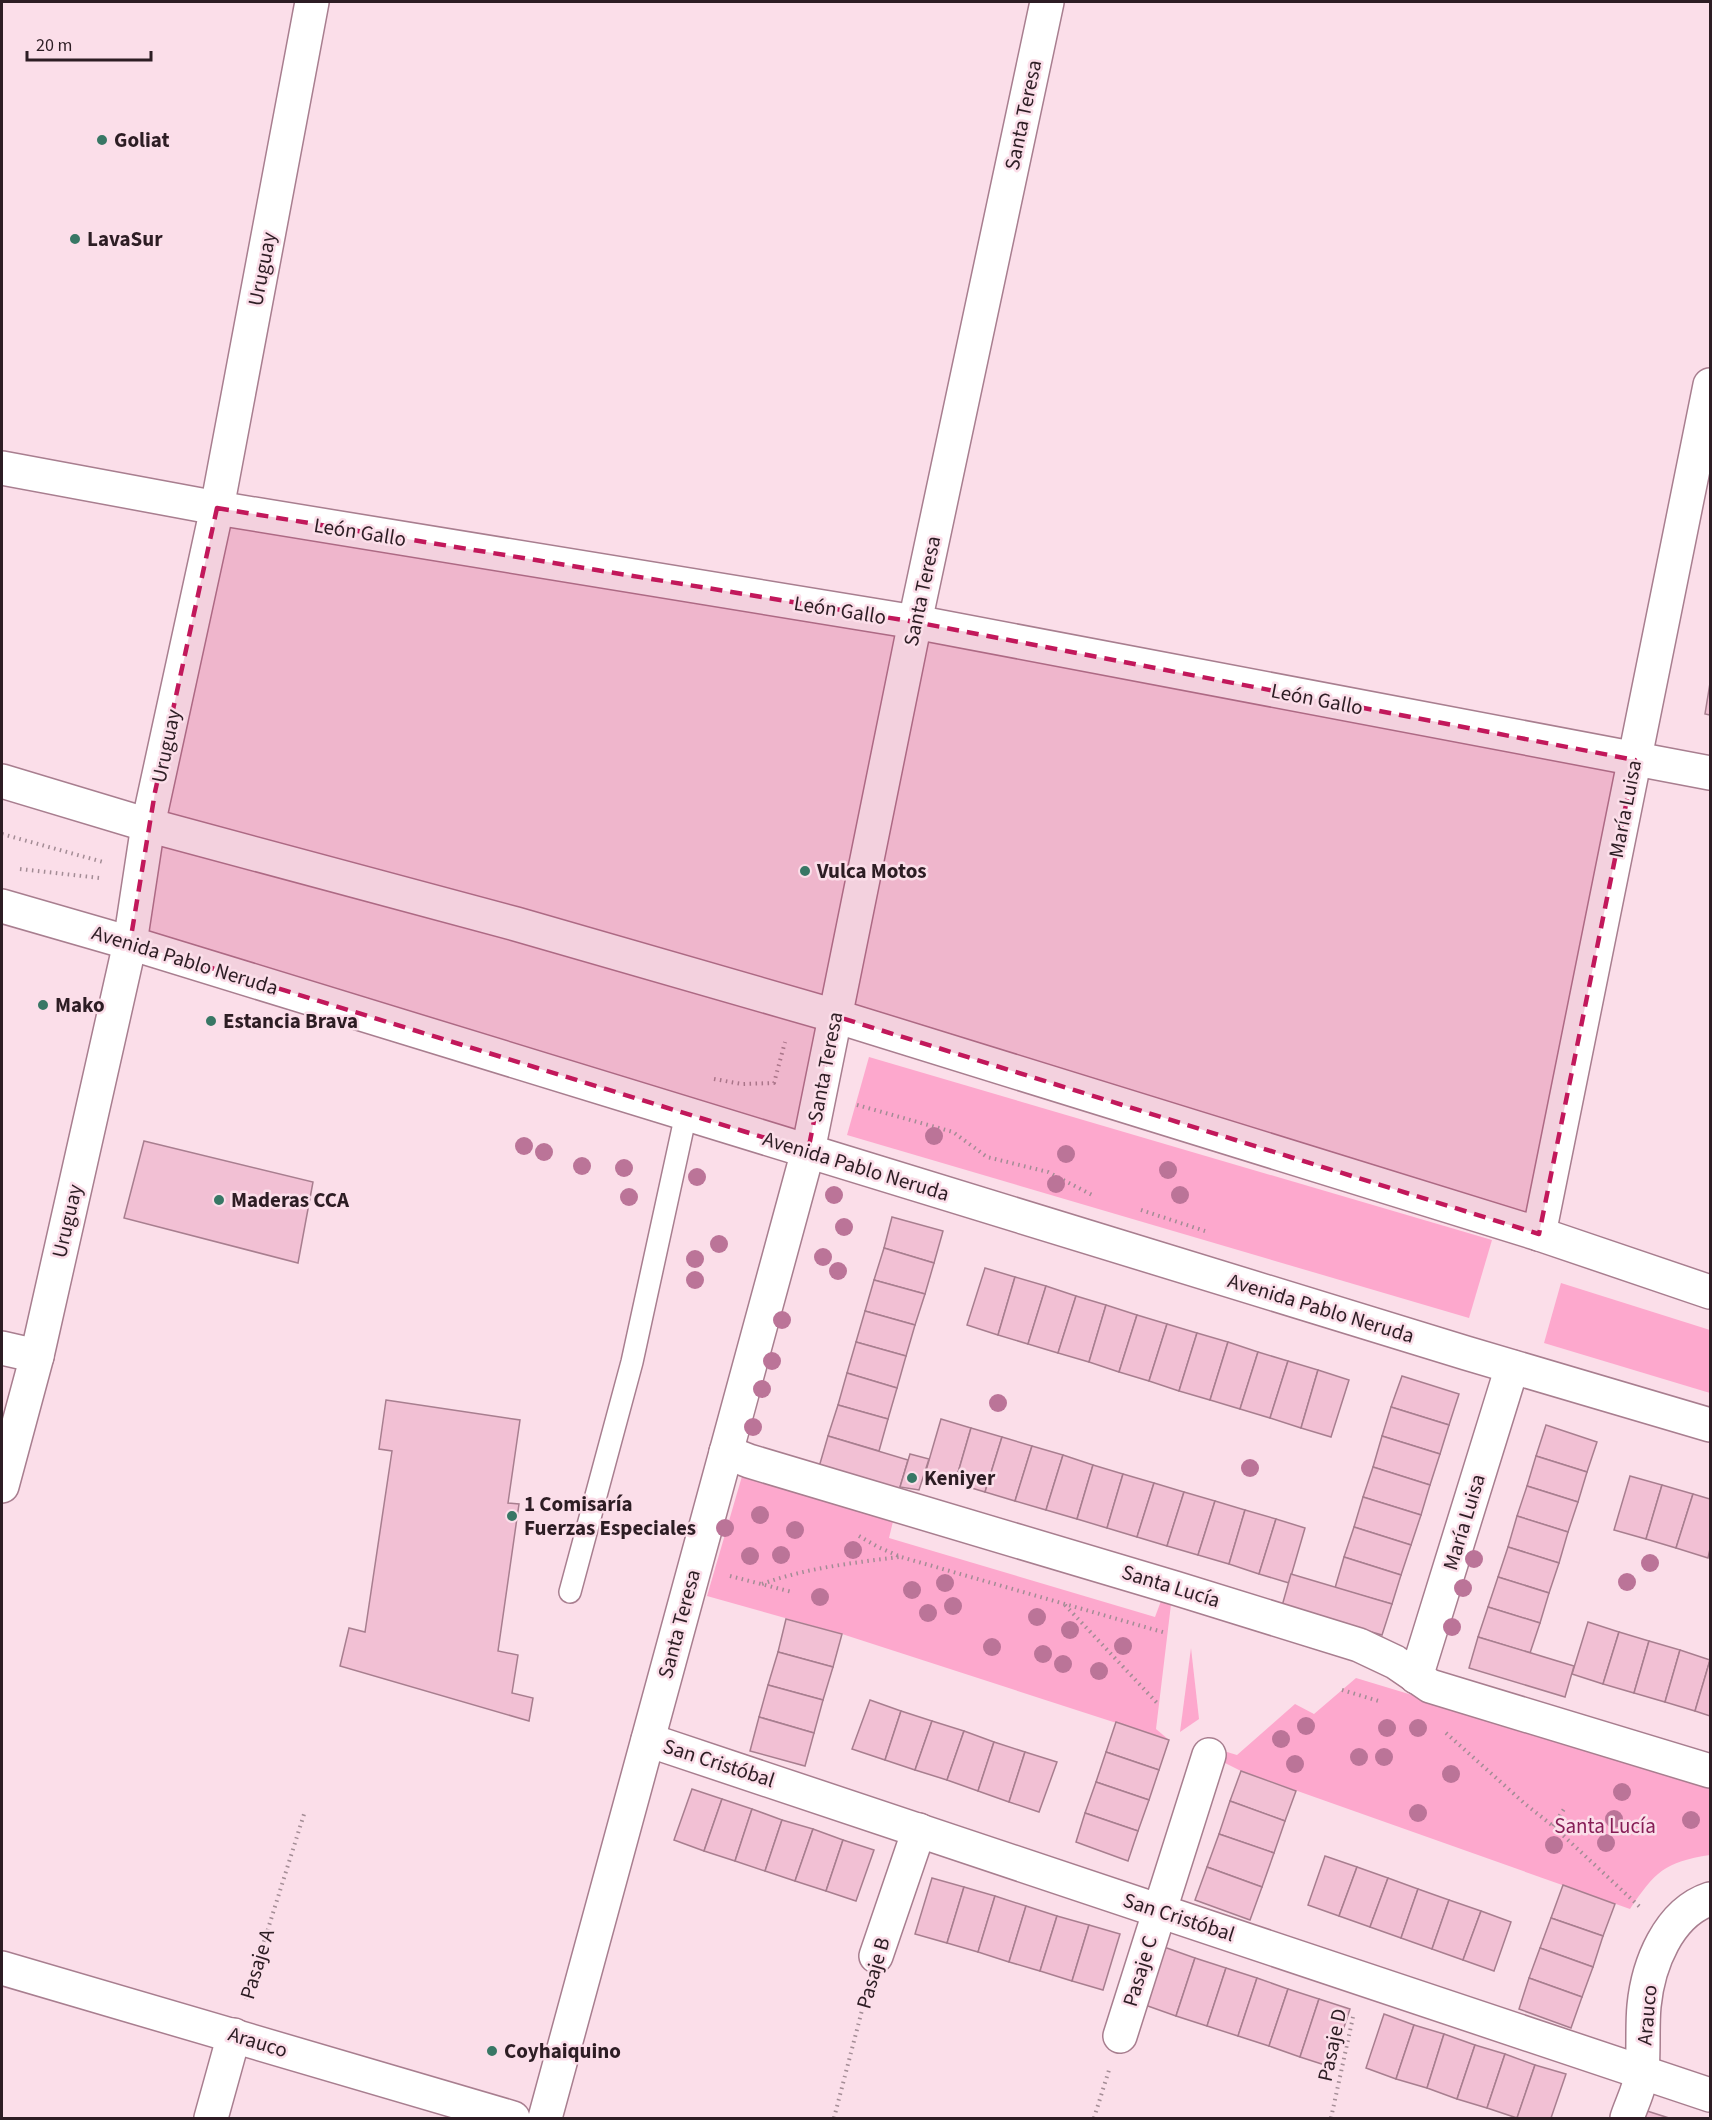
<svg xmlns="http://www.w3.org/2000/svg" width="1712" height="2120" font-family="'Source Sans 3',sans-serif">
  <rect width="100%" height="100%" fill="#fbdee9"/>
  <!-- green -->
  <g fill="#fda8cd">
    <path d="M 869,1057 L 1492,1240 L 1469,1318 L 847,1135 Z"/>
    <path d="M 1561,1283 L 1710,1330 L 1710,1393 L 1544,1343 Z"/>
    <path d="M 745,1466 L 895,1513 L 889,1538 L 1155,1617 L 1164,1593 L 1172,1596 L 1156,1729 L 1169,1740 L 842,1634 L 707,1596 Z"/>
    <path d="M 1191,1648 L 1199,1719 L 1180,1732 Z"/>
    <path d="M 1356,1678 L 1710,1785 L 1710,1855 C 1664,1862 1655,1872 1630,1909 L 1241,1771 L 1209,1755 L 1207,1746 L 1237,1755 L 1295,1704 L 1314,1714 Z"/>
  </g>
  <!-- building -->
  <g fill="#f2c0d4" stroke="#a87e8f" stroke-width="1.5">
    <path d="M 1710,683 L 1710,715 L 1705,714 Z"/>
    <path d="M 144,1141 L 313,1182 L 298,1263 L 124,1218 Z"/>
    <path d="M 892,1217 L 943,1231 L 934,1263 L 884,1248 Z"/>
    <path d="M 884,1248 L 934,1263 L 925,1294 L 874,1280 Z"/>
    <path d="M 985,1268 L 1015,1277 L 998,1335 L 967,1325 Z"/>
    <path d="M 1015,1277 L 1046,1286 L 1028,1344 L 998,1335 Z"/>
    <path d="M 874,1280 L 925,1294 L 915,1325 L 865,1311 Z"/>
    <path d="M 1046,1286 L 1076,1296 L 1058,1353 L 1028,1344 Z"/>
    <path d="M 1076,1296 L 1106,1305 L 1089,1362 L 1058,1353 Z"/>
    <path d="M 1106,1305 L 1137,1315 L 1119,1372 L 1089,1362 Z"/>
    <path d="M 865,1311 L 915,1325 L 906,1356 L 856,1342 Z"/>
    <path d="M 1137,1315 L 1167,1324 L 1149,1381 L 1119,1372 Z"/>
    <path d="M 1167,1324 L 1197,1333 L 1179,1391 L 1149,1381 Z"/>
    <path d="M 1197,1333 L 1228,1342 L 1210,1400 L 1179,1391 Z"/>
    <path d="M 856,1342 L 906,1356 L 897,1388 L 847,1373 Z"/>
    <path d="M 1228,1342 L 1258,1352 L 1240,1409 L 1210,1400 Z"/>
    <path d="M 1258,1352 L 1288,1361 L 1270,1418 L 1240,1409 Z"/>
    <path d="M 1288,1361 L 1318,1370 L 1301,1428 L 1270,1418 Z"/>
    <path d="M 1318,1370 L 1349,1380 L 1331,1437 L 1301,1428 Z"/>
    <path d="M 847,1373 L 897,1388 L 888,1419 L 838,1405 Z"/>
    <path d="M 1402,1376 L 1459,1394 L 1449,1425 L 1391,1407 Z"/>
    <path d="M 386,1400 L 520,1420 L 508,1503 L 519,1504 L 498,1651 L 518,1655 L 512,1693 L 533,1698 L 529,1721 L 340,1666 L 349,1628 L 365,1632 L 392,1451 L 379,1449 Z"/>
    <path d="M 838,1405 L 888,1419 L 879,1451 L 828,1436 Z"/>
    <path d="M 1391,1407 L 1449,1425 L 1440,1454 L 1382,1436 Z"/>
    <path d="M 941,1419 L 971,1428 L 955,1483 L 925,1474 Z"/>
    <path d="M 1546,1425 L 1597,1442 L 1587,1472 L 1536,1456 Z"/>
    <path d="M 971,1428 L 1002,1437 L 985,1492 L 955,1483 Z"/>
    <path d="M 828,1436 L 908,1460 L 899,1491 L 819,1467 Z"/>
    <path d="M 1382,1436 L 1440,1454 L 1430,1485 L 1373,1467 Z"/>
    <path d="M 1002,1437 L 1032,1446 L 1015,1501 L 985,1492 Z"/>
    <path d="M 1032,1446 L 1063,1455 L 1046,1510 L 1015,1501 Z"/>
    <path d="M 910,1454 L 929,1459 L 919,1490 L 900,1487 Z"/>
    <path d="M 1063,1455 L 1093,1465 L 1077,1519 L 1046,1510 Z"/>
    <path d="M 1536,1456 L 1587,1472 L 1578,1502 L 1527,1486 Z"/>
    <path d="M 1093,1465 L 1123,1474 L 1107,1528 L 1077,1519 Z"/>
    <path d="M 1373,1467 L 1430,1485 L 1421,1515 L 1363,1497 Z"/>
    <path d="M 1123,1474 L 1154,1483 L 1137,1537 L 1107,1528 Z"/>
    <path d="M 1630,1476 L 1662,1485 L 1646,1539 L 1614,1530 Z"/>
    <path d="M 1154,1483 L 1184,1492 L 1167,1546 L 1137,1537 Z"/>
    <path d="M 1662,1485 L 1693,1494 L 1676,1548 L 1646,1539 Z"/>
    <path d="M 1527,1486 L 1578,1502 L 1568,1532 L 1517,1516 Z"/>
    <path d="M 1184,1492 L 1215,1501 L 1198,1555 L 1167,1546 Z"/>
    <path d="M 1693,1494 L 1710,1499 L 1710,1549 L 1708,1558 L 1676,1548 Z"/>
    <path d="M 1363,1497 L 1421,1515 L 1411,1545 L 1354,1527 Z"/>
    <path d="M 1215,1501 L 1245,1510 L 1229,1564 L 1198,1555 Z"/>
    <path d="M 1245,1510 L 1276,1519 L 1259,1574 L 1229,1564 Z"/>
    <path d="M 1517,1516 L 1568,1532 L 1559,1563 L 1508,1547 Z"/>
    <path d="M 1276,1519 L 1305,1528 L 1289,1583 L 1259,1574 Z"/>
    <path d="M 1354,1527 L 1411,1545 L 1401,1575 L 1344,1557 Z"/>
    <path d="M 1508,1547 L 1559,1563 L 1549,1593 L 1498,1577 Z"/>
    <path d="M 1344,1557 L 1401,1575 L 1392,1604 L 1335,1588 Z"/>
    <path d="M 1291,1574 L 1392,1604 L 1382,1635 L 1282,1606 Z"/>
    <path d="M 1498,1577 L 1549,1593 L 1540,1623 L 1488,1607 Z"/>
    <path d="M 1488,1607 L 1540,1623 L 1530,1653 L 1478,1637 Z"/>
    <path d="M 786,1619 L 842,1634 L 833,1667 L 778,1652 Z"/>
    <path d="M 1588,1622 L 1619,1632 L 1603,1684 L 1572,1674 Z"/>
    <path d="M 1619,1632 L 1649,1641 L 1634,1693 L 1603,1684 Z"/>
    <path d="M 1478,1637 L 1574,1666 L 1565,1697 L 1469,1668 Z"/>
    <path d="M 1649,1641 L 1680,1650 L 1665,1702 L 1634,1693 Z"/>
    <path d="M 1680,1650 L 1710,1660 L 1695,1711 L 1665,1702 Z"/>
    <path d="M 778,1652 L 833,1667 L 823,1700 L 768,1685 Z"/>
    <path d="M 1710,1660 L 1710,1716 L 1695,1711 Z"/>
    <path d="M 768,1685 L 823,1700 L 814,1733 L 759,1717 Z"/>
    <path d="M 870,1700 L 901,1711 L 885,1760 L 852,1749 Z"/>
    <path d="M 901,1711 L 932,1721 L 915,1770 L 885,1760 Z"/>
    <path d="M 759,1717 L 814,1733 L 805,1766 L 750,1751 Z"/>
    <path d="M 932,1721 L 964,1731 L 947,1780 L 915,1770 Z"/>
    <path d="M 1116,1722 L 1169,1740 L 1159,1770 L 1106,1752 Z"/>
    <path d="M 964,1731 L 994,1742 L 978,1791 L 947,1780 Z"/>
    <path d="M 994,1742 L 1025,1752 L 1009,1802 L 978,1791 Z"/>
    <path d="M 1025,1752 L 1057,1762 L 1039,1812 L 1009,1802 Z"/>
    <path d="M 1106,1752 L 1159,1770 L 1149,1800 L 1096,1782 Z"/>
    <path d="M 1241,1771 L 1296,1791 L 1285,1821 L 1230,1801 Z"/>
    <path d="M 1096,1782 L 1149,1800 L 1138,1831 L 1085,1813 Z"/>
    <path d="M 692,1789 L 722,1799 L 704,1851 L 674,1840 Z"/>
    <path d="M 722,1799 L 752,1809 L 735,1861 L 704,1851 Z"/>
    <path d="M 1230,1801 L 1285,1821 L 1274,1853 L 1219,1834 Z"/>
    <path d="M 752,1809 L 782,1820 L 765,1871 L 735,1861 Z"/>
    <path d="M 1085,1813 L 1138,1831 L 1128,1861 L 1076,1842 Z"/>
    <path d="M 782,1820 L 813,1829 L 795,1881 L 765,1871 Z"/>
    <path d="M 813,1829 L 843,1840 L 826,1891 L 795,1881 Z"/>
    <path d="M 1219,1834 L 1274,1853 L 1262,1887 L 1207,1867 Z"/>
    <path d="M 843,1840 L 874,1850 L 856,1901 L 826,1891 Z"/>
    <path d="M 1325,1856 L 1357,1867 L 1339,1916 L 1308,1905 Z"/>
    <path d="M 1207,1867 L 1262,1887 L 1250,1920 L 1195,1900 Z"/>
    <path d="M 1357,1867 L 1388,1878 L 1370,1927 L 1339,1916 Z"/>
    <path d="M 932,1878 L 964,1887 L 947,1943 L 915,1934 Z"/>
    <path d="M 1388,1878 L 1418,1889 L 1401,1938 L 1370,1927 Z"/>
    <path d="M 1563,1885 L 1615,1904 L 1603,1936 L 1551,1918 Z"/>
    <path d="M 964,1887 L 995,1896 L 978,1952 L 947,1943 Z"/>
    <path d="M 1418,1889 L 1449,1900 L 1432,1949 L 1401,1938 Z"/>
    <path d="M 995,1896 L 1026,1906 L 1009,1962 L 978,1952 Z"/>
    <path d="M 1449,1900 L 1481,1911 L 1463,1960 L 1432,1949 Z"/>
    <path d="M 1026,1906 L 1057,1916 L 1040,1971 L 1009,1962 Z"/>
    <path d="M 1481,1911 L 1511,1922 L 1494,1971 L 1463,1960 Z"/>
    <path d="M 1057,1916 L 1089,1925 L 1072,1981 L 1040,1971 Z"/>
    <path d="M 1551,1918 L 1603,1936 L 1593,1967 L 1540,1948 Z"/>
    <path d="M 1089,1925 L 1120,1934 L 1103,1990 L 1072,1981 Z"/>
    <path d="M 1164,1947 L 1195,1958 L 1176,2016 L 1145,2005 Z"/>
    <path d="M 1540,1948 L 1593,1967 L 1582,1997 L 1529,1978 Z"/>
    <path d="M 1195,1958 L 1226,1968 L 1207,2026 L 1176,2016 Z"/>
    <path d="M 1226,1968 L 1257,1978 L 1238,2036 L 1207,2026 Z"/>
    <path d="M 1257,1978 L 1288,1989 L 1269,2046 L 1238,2036 Z"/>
    <path d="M 1529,1978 L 1582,1997 L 1571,2028 L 1519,2009 Z"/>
    <path d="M 1288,1989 L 1319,1999 L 1300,2057 L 1269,2046 Z"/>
    <path d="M 1319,1999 L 1350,2009 L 1331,2067 L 1300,2057 Z"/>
    <path d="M 1384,2014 L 1414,2025 L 1396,2079 L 1366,2068 Z"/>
    <path d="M 1414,2025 L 1444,2034 L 1427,2088 L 1396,2079 Z"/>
    <path d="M 1444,2034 L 1475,2045 L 1457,2099 L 1427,2088 Z"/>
    <path d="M 1475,2045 L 1505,2054 L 1487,2108 L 1457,2099 Z"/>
    <path d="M 1505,2054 L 1535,2065 L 1517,2118 L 1487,2108 Z"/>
    <path d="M 1535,2065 L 1566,2074 L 1551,2118 L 1517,2118 Z"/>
    <path d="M 1644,2110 L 1669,2118 L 1641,2118 Z"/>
  </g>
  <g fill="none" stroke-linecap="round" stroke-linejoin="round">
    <!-- lane casing -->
    <g stroke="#a87e8f" stroke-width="24">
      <path id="lane" d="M 570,1592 L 632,1362 L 686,1114"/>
    </g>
    <!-- street casing -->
    <g stroke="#a87e8f" stroke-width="36">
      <g id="street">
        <path d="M 1539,1234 L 1710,385"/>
        <path d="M 2,1348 L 37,1356"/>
        <path d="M 726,1452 L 749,1461 L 1175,1588 L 1359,1645 L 1395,1662 L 1430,1686 L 1710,1771"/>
        <path d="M 1416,1677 L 1512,1367"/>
        <path d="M 648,1740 L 1710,2095"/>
        <path d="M 876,1956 L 919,1830"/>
        <path d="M 2,1968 L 513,2118"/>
        <path d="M 1120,2036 L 1209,1755"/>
        <path d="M 211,2118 L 234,2035"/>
        <path d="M 1627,2118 C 1632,2103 1641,2086 1642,2070 C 1644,2049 1642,2027 1644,2006 C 1648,1965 1668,1913 1710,1899"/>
      </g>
    </g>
    <!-- secondary casing -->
    <g stroke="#a87e8f" stroke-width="36">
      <g id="secondary">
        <path d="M 2,468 L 217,508 L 915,622 L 1710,773"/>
        <path d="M 2,781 L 148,825 L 516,924 L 835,1016 L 1539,1234 L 1710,1292"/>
        <path d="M 2,906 L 130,943 L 1466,1353 L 1710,1425"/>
        <path d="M 2,1486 L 37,1356 L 130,943 L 148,825 L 217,508 L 312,2"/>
        <path d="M 545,2118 L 808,1151 L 915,622 L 1047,2"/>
      </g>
    </g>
    <!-- path -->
    <g stroke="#a38c95" stroke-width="4" stroke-dasharray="1.5 4.5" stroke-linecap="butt">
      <path d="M 2,834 L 103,862 L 103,864"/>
      <path d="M 20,869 L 100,878 L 100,880"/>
      <path d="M 714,1079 L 742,1084 L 774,1083 L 785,1042"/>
      <path d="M 857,1105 L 953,1132 L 987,1157 L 1048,1172 L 1094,1196"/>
      <path d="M 1141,1210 L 1205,1231"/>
      <path d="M 859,1536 L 878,1547 L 901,1557 L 1166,1633"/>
      <path d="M 730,1576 L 792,1592"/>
      <path d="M 762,1584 C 806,1568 852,1563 899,1557"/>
      <path d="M 1065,1605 L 1159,1705"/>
      <path d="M 1342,1690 L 1382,1702"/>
      <path d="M 1446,1733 L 1524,1803 L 1553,1826 L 1641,1908"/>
      <path d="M 1553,1826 L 1564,1809"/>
      <path d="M 246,1999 L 305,1811"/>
      <path d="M 834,2118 L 867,1991"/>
      <path d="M 1094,2118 L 1109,2070"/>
      <path d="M 1331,2118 L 1353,2017"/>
    </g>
    <!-- lane -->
    <use href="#lane" stroke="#fff" stroke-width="21"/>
    <!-- street -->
    <use href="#street" stroke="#fff" stroke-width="33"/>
    <!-- secondary -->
    <use href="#secondary" stroke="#fff" stroke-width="33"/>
  </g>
  <!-- trees -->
  <g fill="#bb7498">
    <circle cx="934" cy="1136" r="9"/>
    <circle cx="524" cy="1146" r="9"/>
    <circle cx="544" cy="1152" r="9"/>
    <circle cx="1066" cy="1154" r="9"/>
    <circle cx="582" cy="1166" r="9"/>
    <circle cx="624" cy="1168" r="9"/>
    <circle cx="1168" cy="1170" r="9"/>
    <circle cx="697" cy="1177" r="9"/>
    <circle cx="1056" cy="1184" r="9"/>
    <circle cx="834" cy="1195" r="9"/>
    <circle cx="1180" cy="1195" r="9"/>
    <circle cx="629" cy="1197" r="9"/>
    <circle cx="844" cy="1227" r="9"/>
    <circle cx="719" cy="1244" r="9"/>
    <circle cx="823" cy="1257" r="9"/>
    <circle cx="695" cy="1259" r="9"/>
    <circle cx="838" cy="1271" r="9"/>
    <circle cx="695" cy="1280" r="9"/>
    <circle cx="782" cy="1320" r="9"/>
    <circle cx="772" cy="1361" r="9"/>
    <circle cx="762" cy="1389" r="9"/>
    <circle cx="998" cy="1403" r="9"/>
    <circle cx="753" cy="1427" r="9"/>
    <circle cx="1250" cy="1468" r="9"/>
    <circle cx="760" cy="1515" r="9"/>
    <circle cx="725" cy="1528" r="9"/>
    <circle cx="795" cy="1530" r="9"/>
    <circle cx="853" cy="1550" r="9"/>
    <circle cx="781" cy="1555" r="9"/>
    <circle cx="750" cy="1556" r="9"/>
    <circle cx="1474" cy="1559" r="9"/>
    <circle cx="1650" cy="1563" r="9"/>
    <circle cx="1627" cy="1582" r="9"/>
    <circle cx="945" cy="1583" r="9"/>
    <circle cx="1463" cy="1588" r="9"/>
    <circle cx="912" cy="1590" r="9"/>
    <circle cx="820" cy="1597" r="9"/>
    <circle cx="953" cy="1606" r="9"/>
    <circle cx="928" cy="1613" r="9"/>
    <circle cx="1037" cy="1617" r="9"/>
    <circle cx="1452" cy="1627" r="9"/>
    <circle cx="1070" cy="1630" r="9"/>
    <circle cx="1123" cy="1646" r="9"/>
    <circle cx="992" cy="1647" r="9"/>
    <circle cx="1043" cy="1654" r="9"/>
    <circle cx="1063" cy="1664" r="9"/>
    <circle cx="1099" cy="1671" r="9"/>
    <circle cx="1306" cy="1726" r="9"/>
    <circle cx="1387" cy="1728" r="9"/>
    <circle cx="1418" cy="1728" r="9"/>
    <circle cx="1281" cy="1739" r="9"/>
    <circle cx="1359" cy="1757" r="9"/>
    <circle cx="1384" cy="1757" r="9"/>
    <circle cx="1295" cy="1764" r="9"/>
    <circle cx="1451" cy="1774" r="9"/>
    <circle cx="1622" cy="1792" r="9"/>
    <circle cx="1418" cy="1813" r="9"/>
    <circle cx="1614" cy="1819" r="9"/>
    <circle cx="1691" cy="1820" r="9"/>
    <circle cx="1606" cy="1843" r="9"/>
    <circle cx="1554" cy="1845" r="9"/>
  </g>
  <!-- marked area -->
  <path fill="#c2185b" fill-opacity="0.2" stroke="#c2185b" stroke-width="4.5" stroke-dasharray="12 8" stroke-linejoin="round" d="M 217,508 L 915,622 L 1635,760 L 1539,1234 L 835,1016 L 808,1151 L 130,943 L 155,792 Z"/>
  <!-- markers -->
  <g fill="#387765" stroke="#fbdee9" stroke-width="2">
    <circle cx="102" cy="140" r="6"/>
    <circle cx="75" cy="239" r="6"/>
    <circle cx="805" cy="871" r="6"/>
    <circle cx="43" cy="1005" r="6"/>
    <circle cx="211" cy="1021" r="6"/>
    <circle cx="219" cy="1200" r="6"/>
    <circle cx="912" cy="1478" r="6"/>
    <circle cx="512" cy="1516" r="6"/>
    <circle cx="492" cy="2051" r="6"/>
  </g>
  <g text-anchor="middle" stroke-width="5" stroke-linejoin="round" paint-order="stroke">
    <!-- street labels -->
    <g font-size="21" fill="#2d1d24" stroke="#fbdee9">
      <text transform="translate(1023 115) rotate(-78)" y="7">Santa Teresa</text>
      <text transform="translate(262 269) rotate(-79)" y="7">Uruguay</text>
      <text transform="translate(360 532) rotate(9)" y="7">León Gallo</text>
      <text transform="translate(922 591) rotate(-78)" y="7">Santa Teresa</text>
      <text transform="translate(840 610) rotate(9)" y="7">León Gallo</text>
      <text transform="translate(1317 699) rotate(11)" y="7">León Gallo</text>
      <text transform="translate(166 746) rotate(-78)" y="7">Uruguay</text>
      <text transform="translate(1625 809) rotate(-79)" y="7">María Luisa</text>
      <text transform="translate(185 960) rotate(17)" y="7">Avenida Pablo Neruda</text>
      <text transform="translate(825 1067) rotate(-79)" y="7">Santa Teresa</text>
      <text transform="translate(856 1166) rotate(17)" y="7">Avenida Pablo Neruda</text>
      <text transform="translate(67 1221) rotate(-77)" y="7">Uruguay</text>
      <text transform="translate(1321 1308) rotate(17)" y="7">Avenida Pablo Neruda</text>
      <text transform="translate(1464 1522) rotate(-73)" y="7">María Luisa</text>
      <text transform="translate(1171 1586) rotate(17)" y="7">Santa Lucía</text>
      <text transform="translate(679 1624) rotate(-75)" y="7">Santa Teresa</text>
      <text transform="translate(719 1763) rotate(18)" y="7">San Cristóbal</text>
      <text transform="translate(1179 1917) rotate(18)" y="7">San Cristóbal</text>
      <text transform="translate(257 1964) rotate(-73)" y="7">Pasaje A</text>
      <text transform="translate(1140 1971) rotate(-73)" y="7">Pasaje C</text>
      <text transform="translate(873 1973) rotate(-74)" y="7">Pasaje B</text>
      <text transform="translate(1647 2015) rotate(-85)" y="7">Arauco</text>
      <text transform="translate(258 2042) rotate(17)" y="7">Arauco</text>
      <text transform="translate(1332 2045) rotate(-78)" y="7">Pasaje D</text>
    </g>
    <!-- poi labels -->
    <g font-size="21" font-weight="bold" fill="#2d1d24" stroke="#fbdee9" text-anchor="start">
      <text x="114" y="147">Goliat</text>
      <text x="87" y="246">LavaSur</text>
      <text x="817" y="878">Vulca Motos</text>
      <text x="55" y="1012">Mako</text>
      <text x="223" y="1028">Estancia Brava</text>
      <text x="231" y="1207">Maderas CCA</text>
      <text x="924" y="1485">Keniyer</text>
      <text x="524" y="1511">1 Comisaría<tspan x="524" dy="24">Fuerzas Especiales</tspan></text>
      <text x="504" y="2058">Coyhaiquino</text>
    </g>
    <!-- park labels -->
    <g font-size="21" fill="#861d56" stroke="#fbdee9">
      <text x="1605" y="1833">Santa Lucía</text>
    </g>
  </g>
  <!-- border -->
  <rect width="1712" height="2120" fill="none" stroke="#2d1d24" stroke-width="6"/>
  <!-- scale -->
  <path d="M27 51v9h124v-9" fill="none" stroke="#2d1d24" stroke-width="3"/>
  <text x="36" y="51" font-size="18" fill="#2d1d24" stroke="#fbdee9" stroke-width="4.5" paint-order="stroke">20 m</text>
</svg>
